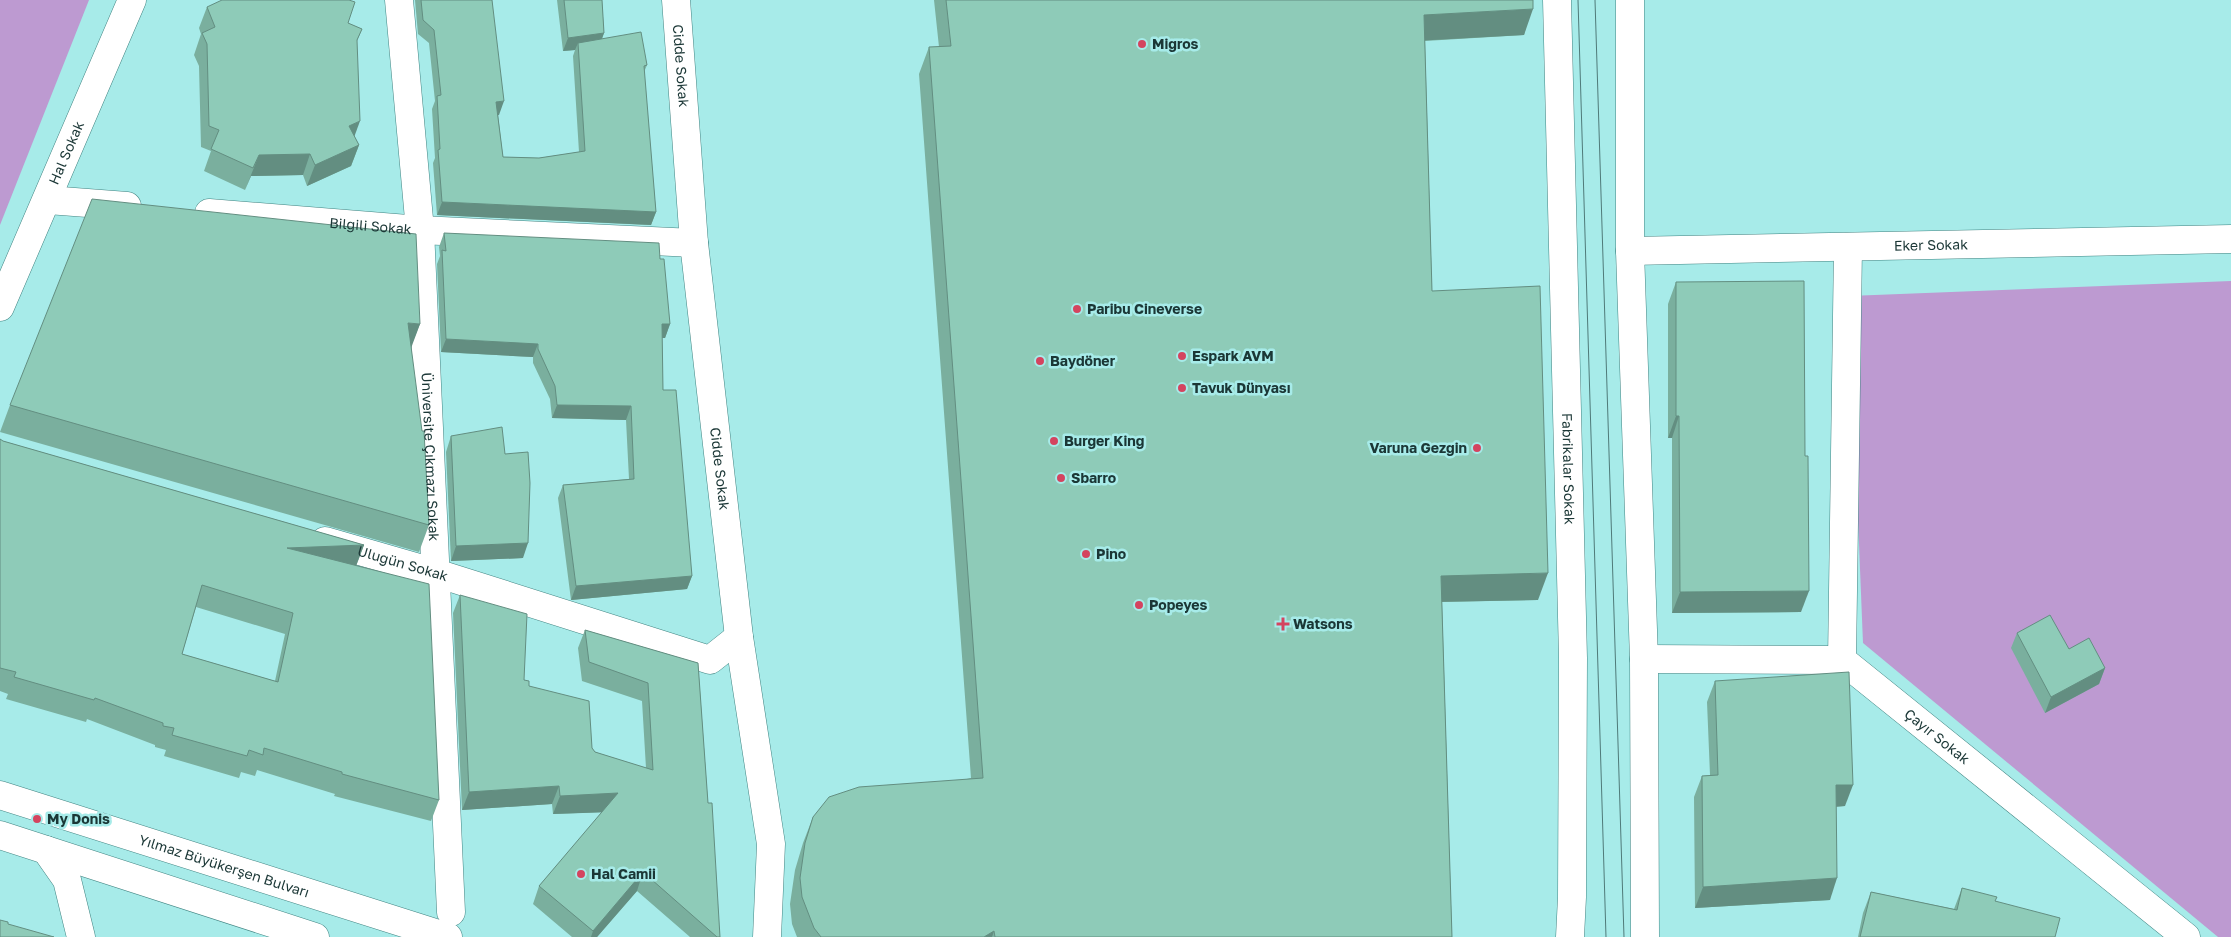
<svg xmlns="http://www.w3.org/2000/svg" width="2231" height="937" font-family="'Golos Text',sans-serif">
  <rect width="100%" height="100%" fill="#a7ebe9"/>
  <!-- green -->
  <g fill="#bd9ad1">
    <path d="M 0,0 L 89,0 L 0,225 Z"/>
    <path d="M 2231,281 L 2231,937 L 2218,937 L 1863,643 L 1849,296 Z"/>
  </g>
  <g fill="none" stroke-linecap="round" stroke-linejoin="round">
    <!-- minor casing -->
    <g stroke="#418482" stroke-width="29">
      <g id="minor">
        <path id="s1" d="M 399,0 L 420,230 L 451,912"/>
        <path id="s2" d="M 676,0 L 694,243 L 739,637 L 771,844 L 767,937"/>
        <path d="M 48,200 L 127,206"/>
        <path id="s3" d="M 209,213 L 420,230 L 694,243"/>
        <path id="s4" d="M 1630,251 L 2231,239"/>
        <path id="s5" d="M 0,307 L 132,0"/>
        <path id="s6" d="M 325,541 L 436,573 L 710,660 L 739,637"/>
        <path id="s7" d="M 1644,659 L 1842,660 L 2186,937"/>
        <path d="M 1842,660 L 1848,247"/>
        <path d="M 46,850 L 67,880 L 81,937"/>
      </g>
    </g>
    <!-- secondary casing -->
    <g stroke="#418482" stroke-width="29">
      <g id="secondary">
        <path id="s8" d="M 1557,0 L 1573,658 L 1572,897 L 1570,937"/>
        <path d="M 1630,0 L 1630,251 L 1644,659 L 1645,937"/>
        <path id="s9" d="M 0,795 L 448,937"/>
        <path d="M 0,835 L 315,937"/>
      </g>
    </g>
    <!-- minor -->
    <use href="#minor" stroke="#fff" stroke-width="28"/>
    <!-- secondary -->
    <use href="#secondary" stroke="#fff" stroke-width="28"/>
    <!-- tram -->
    <g stroke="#4f7a79" stroke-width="1">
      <path d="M 1578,0 L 1606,937"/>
      <path d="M 1595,0 L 1624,937"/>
    </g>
  </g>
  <!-- wall -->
  <g fill="#7aaf9e" fill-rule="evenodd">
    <path d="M 415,0 L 492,0 L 499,115 L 498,115 L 503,157 L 539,158 L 579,152 L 573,56 L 575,50 L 563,51 L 557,0 L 602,0 L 604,33 L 602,39 L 647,65 L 644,72 L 656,212 L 651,225 L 437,215 L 433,163 L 435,158 L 432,109 L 435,101 L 429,43 L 418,34 Z"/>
    <path d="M 934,0 L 1533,0 L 1524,35 L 1425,41 L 1432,291 L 1538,600 L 1442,602 L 1452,937 L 797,937 L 792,924 L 790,904 L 795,870 L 803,843 L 813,817 L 971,778 L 919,74 L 929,47 L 939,47 Z"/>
    <path d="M 207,7 L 348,23 L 362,29 L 357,41 L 354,136 L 359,145 L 351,166 L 307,186 L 303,175 L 251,176 L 245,190 L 204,171 L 211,151 L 201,147 L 199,66 L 194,55 L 201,34 L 199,28 Z"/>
    <path d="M 444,233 L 660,259 L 670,324 L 665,338 L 662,338 L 663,390 L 692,576 L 687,589 L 571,600 L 558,498 L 563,485 L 629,479 L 626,420 L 552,418 L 550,399 L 533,363 L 533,357 L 441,352 L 437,264 L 440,256 L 439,247 Z"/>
    <path d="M 1676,282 L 1801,612 L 1672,613 L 1672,438 L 1668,438 L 1668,304 Z"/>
    <path d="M 420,324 L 411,346 L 429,525 L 419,552 L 0,432 L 10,405 Z"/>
    <path d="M 451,436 L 505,454 L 523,558 L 451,561 L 446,452 Z"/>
    <path d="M 0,439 L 3,441 L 364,545 L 356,566 L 439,800 L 431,821 L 334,796 L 335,794 L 257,770 L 255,776 L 241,772 L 239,778 L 164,756 L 166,750 L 155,747 L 155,745 L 87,719 L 86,722 L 6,699 L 8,694 L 0,691 ZM 196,607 L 285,634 L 275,681 L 182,654 Z"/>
    <path d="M 460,595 L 529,686 L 592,748 L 595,752 L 646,768 L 642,701 L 582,681 L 578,648 L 585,630 L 698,663 L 708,803 L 720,937 L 690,937 L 637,891 L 597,937 L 572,937 L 533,904 L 539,886 L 603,812 L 553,814 L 552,804 L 462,810 L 453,613 Z"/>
    <path d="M 2017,633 L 2069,649 L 2105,668 L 2099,684 L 2045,713 L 2011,648 Z"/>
    <path d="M 1715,681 L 1845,806 L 1836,807 L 1830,900 L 1695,908 L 1694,797 L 1702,776 L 1710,775 L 1707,702 Z"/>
    <path d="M 1962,888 L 1995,901 L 2055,937 L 1858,937 L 1863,913 L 1871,892 L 1954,909 Z"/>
  </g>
  <!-- shaded-wall -->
  <g fill="#638e81">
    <path d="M 1533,9 L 1524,35 L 1414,41 L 1424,15 Z"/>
    <path d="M 604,33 L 599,46 L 578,43 L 575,50 L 563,51 L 568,38 Z"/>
    <path d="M 504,101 L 499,115 L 491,116 L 496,102 Z"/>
    <path d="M 360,121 L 352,143 L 349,126 Z"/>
    <path d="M 359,145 L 351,166 L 307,186 L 315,165 Z"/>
    <path d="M 310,154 L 303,175 L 251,176 L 245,190 L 259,155 Z"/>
    <path d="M 442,202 L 656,212 L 651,225 L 437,215 Z"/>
    <path d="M 408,323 L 420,324 L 410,351 Z"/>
    <path d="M 662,324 L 670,324 L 665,338 L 657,338 Z"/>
    <path d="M 446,339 L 538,344 L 533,357 L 441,352 Z"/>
    <path d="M 557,405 L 631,406 L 626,420 L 552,418 Z"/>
    <path d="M 1676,416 L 1679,416 L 1672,438 L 1668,438 Z"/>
    <path d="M 528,543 L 523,558 L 451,561 L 456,546 Z"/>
    <path d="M 364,545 L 356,566 L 287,548 Z"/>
    <path d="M 1548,573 L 1538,600 L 1432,602 L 1441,576 Z"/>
    <path d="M 692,576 L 687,589 L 571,600 L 576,586 Z"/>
    <path d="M 1809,591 L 1801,612 L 1672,613 L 1680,592 Z"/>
    <path d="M 2105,668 L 2099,684 L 2045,713 L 2051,697 Z"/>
    <path d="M 1836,785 L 1853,785 L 1845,806 L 1828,807 Z"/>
    <path d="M 559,786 L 552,804 L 462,810 L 469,792 Z"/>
    <path d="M 618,793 L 612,812 L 553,814 L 560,796 Z"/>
    <path d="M 643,872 L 637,891 L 597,937 L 591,937 L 593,931 Z"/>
    <path d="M 1837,878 L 1830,900 L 1695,908 L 1703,887 Z"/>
    <path d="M 994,931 L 992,937 L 984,937 Z"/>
  </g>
  <!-- building -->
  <g fill="#8ecbb8" stroke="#638e81" fill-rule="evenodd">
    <path d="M 222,0 L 349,0 L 355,2 L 348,23 L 362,29 L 357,40 L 360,121 L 349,126 L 359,145 L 315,165 L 310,154 L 259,155 L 253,168 L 211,149 L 219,130 L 209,126 L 207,44 L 202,33 L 215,27 L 207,7 Z"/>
    <path d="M 421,0 L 492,0 L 504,101 L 496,102 L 503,157 L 539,158 L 585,151 L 578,43 L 641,32 L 647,65 L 644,66 L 656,212 L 442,202 L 438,150 L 440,149 L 437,96 L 441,95 L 434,30 L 423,20 Z"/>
    <path d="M 564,0 L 602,0 L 604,33 L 568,38 Z"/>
    <path d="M 946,0 L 1533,0 L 1533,9 L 1424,15 L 1432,291 L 1540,286 L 1548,573 L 1441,576 L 1452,937 L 995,937 L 994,931 L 984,937 L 821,937 L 814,928 L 802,897 L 800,878 L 805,843 L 813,817 L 829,797 L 859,787 L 983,778 L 929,47 L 951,46 Z"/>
    <path d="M 92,199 L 416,234 L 420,324 L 408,323 L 422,431 L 424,431 L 429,525 L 10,405 Z"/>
    <path d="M 444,233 L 659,243 L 660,259 L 664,259 L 670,324 L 662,324 L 663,390 L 676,390 L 692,576 L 576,586 L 563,485 L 634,479 L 631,406 L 557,405 L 555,386 L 538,349 L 538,344 L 446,339 L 442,250 L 446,251 Z"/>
    <path d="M 1804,281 L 1805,456 L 1808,456 L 1809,591 L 1680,592 L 1679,416 L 1676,416 L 1676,282 Z"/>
    <path d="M 502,427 L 505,454 L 528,452 L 530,483 L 528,543 L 456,546 L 451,436 Z"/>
    <path d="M 0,439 L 3,441 L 364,545 L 287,548 L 429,584 L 439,800 L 342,774 L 342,772 L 264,748 L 263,755 L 249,750 L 247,756 L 172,735 L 174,728 L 163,726 L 163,723 L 95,698 L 94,700 L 14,677 L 16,672 L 0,668 ZM 202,585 L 293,613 L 278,682 L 182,654 Z"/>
    <path d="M 460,595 L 527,614 L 524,680 L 529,681 L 529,686 L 589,701 L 592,748 L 595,752 L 653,770 L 648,683 L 589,662 L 585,630 L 698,663 L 708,803 L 712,803 L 720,937 L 717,937 L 643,872 L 593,931 L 539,886 L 618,793 L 560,796 L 559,786 L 469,792 Z"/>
    <path d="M 2050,615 L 2069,649 L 2089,638 L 2105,668 L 2051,697 L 2017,633 Z"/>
    <path d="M 1849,672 L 1853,785 L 1836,785 L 1837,878 L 1703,887 L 1702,776 L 1718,775 L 1715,681 Z"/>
    <path d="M 1962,888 L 1997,897 L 1995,901 L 2060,918 L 2055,937 L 1860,937 L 1871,892 L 1957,910 Z"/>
    <path d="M 0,920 L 8,922 L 8,924 L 54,937 L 0,937 Z"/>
  </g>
  <!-- markers -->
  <g fill="#d4445f" stroke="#a7ebe9" stroke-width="2">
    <circle cx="1142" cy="44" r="5"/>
    <circle cx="1077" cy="309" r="5"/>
    <circle cx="1182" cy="356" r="5"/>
    <circle cx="1040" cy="361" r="5"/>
    <circle cx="1182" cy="388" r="5"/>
    <circle cx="1054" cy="441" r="5"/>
    <circle cx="1477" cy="448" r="5"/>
    <circle cx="1061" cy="478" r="5"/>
    <circle cx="1086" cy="554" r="5"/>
    <circle cx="1139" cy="605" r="5"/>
    <path d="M1280.5 616.5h5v5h5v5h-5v5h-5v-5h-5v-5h5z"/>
    <circle cx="37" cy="819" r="5"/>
    <circle cx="581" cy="874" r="5"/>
  </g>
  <g text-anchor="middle" stroke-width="5" stroke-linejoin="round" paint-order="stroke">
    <!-- poi labels -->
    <g font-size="14" font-weight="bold" fill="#1b3736" stroke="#a7ebe9" text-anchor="start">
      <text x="1152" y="49">Migros</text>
      <text x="1087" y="314">Paribu Cineverse</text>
      <text x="1192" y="361">Espark AVM</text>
      <text x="1050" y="366">Baydöner</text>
      <text x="1192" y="393">Tavuk Dünyası</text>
      <text x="1064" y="446">Burger King</text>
      <text x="1467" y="453" text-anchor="end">Varuna Gezgin</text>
      <text x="1071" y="483">Sbarro</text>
      <text x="1096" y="559">Pino</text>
      <text x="1149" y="610">Popeyes</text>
      <text x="1293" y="629">Watsons</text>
      <text x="47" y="824">My Donis</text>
      <text x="591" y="879">Hal Camii</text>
    </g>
    <!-- street labels -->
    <g font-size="14" fill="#1b3736" stroke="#a7ebe9">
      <text dy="5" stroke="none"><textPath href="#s2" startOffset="66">Cidde Sokak</textPath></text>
      <text dy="5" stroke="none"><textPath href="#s5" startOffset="168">Hal Sokak</textPath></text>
      <text dy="5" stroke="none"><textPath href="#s3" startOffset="162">Bilgili Sokak</textPath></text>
      <text dy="5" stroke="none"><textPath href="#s4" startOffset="301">Eker Sokak</textPath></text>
      <text dy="5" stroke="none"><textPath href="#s1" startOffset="458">Üniversite Çıkmazı Sokak</textPath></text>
      <text dy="5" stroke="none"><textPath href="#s8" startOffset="469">Fabrikalar Sokak</textPath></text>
      <text dy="5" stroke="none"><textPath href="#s2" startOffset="471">Cidde Sokak</textPath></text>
      <text dy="5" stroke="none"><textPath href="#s6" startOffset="81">Ulugün Sokak</textPath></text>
      <text dy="5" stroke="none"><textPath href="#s7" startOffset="320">Çayır Sokak</textPath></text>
      <text dy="5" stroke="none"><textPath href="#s9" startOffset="235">Yılmaz Büyükerşen Bulvarı</textPath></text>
    </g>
  </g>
</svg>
